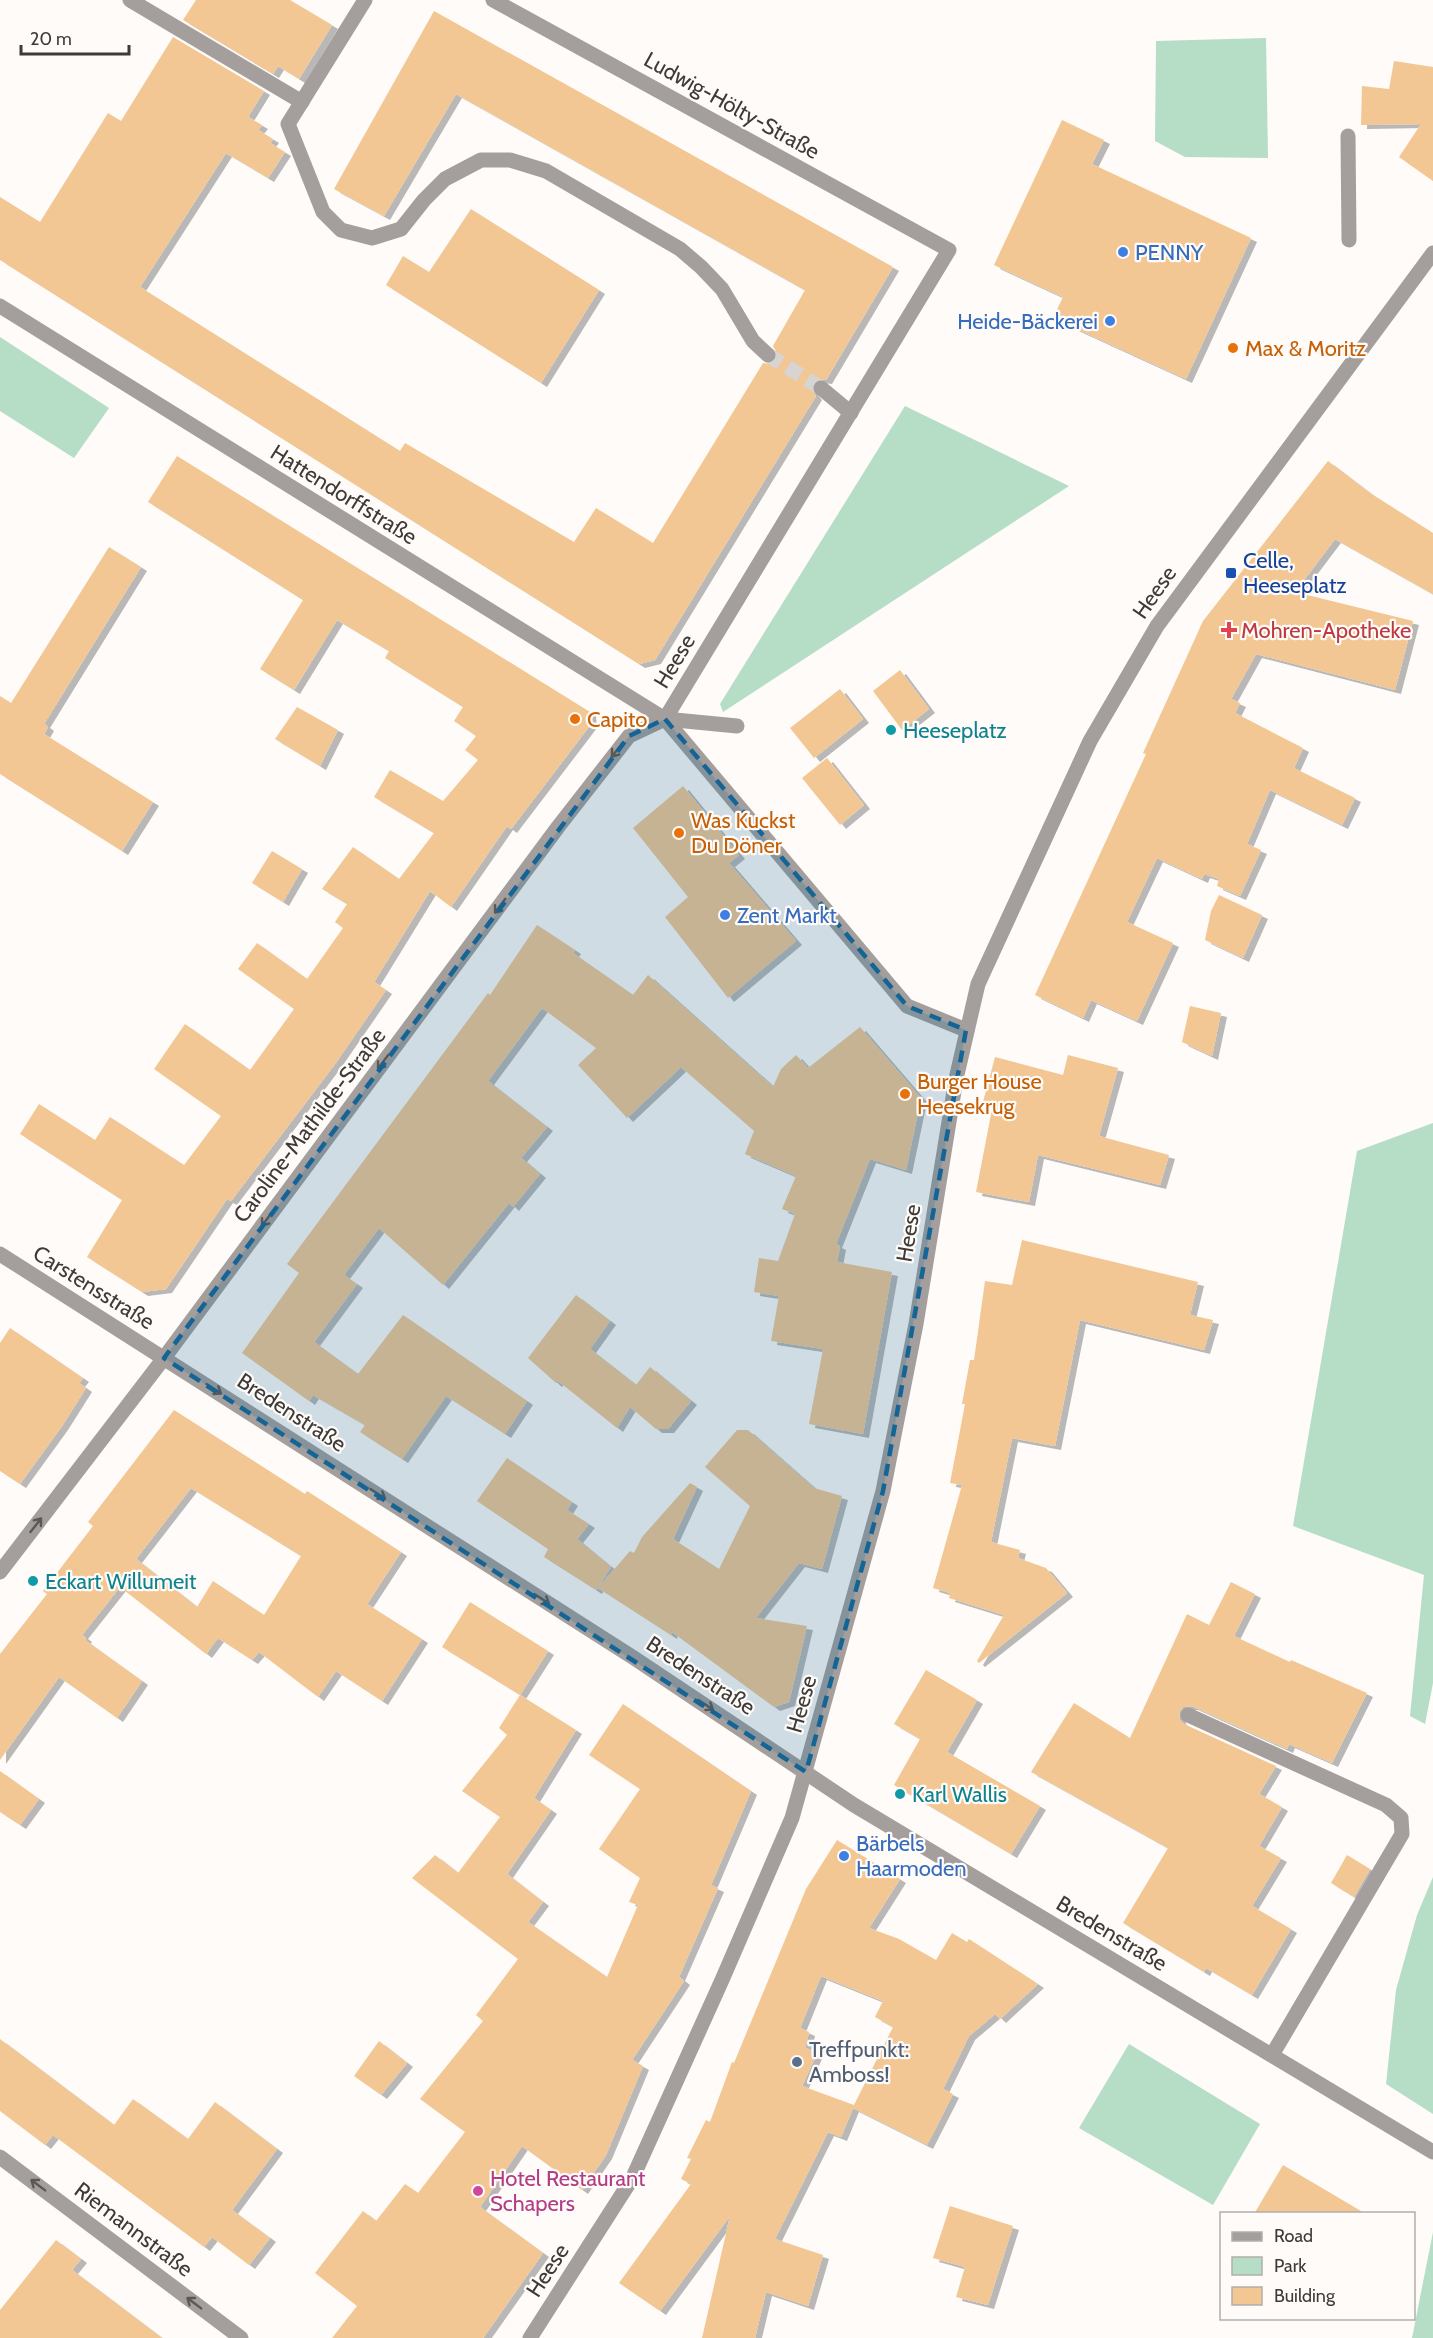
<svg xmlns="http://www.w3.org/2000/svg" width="1433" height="2338" font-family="Cabin,sans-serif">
  <defs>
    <filter id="shadow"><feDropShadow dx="6" dy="4" stdDeviation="0" flood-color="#0004"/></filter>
  </defs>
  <rect width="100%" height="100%" fill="#fefbf8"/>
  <!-- green -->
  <g fill="#b6ddc5">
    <path d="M 1266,38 L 1268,158 L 1185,157 L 1155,141 L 1156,41 Z"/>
    <path d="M 0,337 L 109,408 L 74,458 L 0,411 Z"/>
    <path d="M 905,406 L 1069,486 L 723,712 L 720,704 Z"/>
    <path d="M 1433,1123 L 1433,1683 L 1425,1724 L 1410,1716 L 1424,1575 L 1293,1526 L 1357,1151 Z"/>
    <path d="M 1433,1877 L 1433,2114 L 1386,2084 L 1396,1990 L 1417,1915 Z"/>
    <path d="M 1129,2044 L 1260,2124 L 1213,2205 L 1079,2128 Z"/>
    <path d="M 1433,2232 L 1433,2338 L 1412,2338 Z"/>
  </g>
  <!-- building -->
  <g fill="#f2c793" fill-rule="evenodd" filter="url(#shadow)">
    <path d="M 196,0 L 290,0 L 332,25 L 299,79 L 278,66 L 273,74 L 183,20 Z"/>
    <path d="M 434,11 L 893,267 L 826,380 L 818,379 L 813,382 L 812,391 L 816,396 L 655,660 L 639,664 L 0,260 L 0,197 L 40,222 L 108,113 L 121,121 L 173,37 L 264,91 L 248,117 L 262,125 L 258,130 L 273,139 L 270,143 L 285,152 L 268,178 L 226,153 L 140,287 L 400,451 L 405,443 L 574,542 L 596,508 L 653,543 L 763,363 L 770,364 L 775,361 L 777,353 L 773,346 L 805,290 L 456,94 L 384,216 L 334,189 Z"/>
    <path d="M 1394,61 L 1433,67 L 1433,181 L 1399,157 L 1421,124 L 1361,125 L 1362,86 L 1389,89 Z"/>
    <path d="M 1062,120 L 1104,140 L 1092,164 L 1251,238 L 1186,379 L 1053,318 L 1063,297 L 994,265 Z"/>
    <path d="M 471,209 L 599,290 L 541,383 L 386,285 L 403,256 L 429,272 Z"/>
    <path d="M 177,456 L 590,712 L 591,724 L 511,829 L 507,826 L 451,907 L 430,891 L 374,982 L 386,990 L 335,1064 L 231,1201 L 227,1199 L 166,1289 L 142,1292 L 87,1257 L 122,1200 L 20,1134 L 39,1104 L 95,1140 L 110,1117 L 184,1165 L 221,1116 L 154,1069 L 185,1024 L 250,1070 L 294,1009 L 238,969 L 257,943 L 307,979 L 343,928 L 335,922 L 347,904 L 322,889 L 353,847 L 399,879 L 434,833 L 374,797 L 390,770 L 443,801 L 478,760 L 465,750 L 476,736 L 454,721 L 463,707 L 385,658 L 389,651 L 337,620 L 294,690 L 260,669 L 303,600 L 148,502 Z"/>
    <path d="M 1328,461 L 1370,493 L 1433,533 L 1433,594 L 1335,539 L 1295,592 L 1413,621 L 1395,690 L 1256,654 L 1231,699 L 1240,703 L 1235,713 L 1303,748 L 1294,768 L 1355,798 L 1342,825 L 1270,790 L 1247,844 L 1261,850 L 1240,896 L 1217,886 L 1219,879 L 1204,874 L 1202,879 L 1157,858 L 1127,922 L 1173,943 L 1137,1021 L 1091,1000 L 1083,1018 L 1035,995 L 1146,754 L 1143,753 L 1203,621 Z"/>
    <path d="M 109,547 L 141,567 L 44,724 L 48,727 L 44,734 L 153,802 L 122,851 L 0,774 L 0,696 L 11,703 Z"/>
    <path d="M 900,670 L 929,709 L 902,730 L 873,691 Z"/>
    <path d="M 840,689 L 863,719 L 814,758 L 790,728 Z"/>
    <path d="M 297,707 L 338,730 L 320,766 L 275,739 Z"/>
    <path d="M 827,758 L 864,805 L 840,825 L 802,778 Z"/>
    <path d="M 683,786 L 739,855 L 729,863 L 796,941 L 728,998 L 665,917 L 688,897 L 633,828 Z"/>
    <path d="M 272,851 L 302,869 L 283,902 L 252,883 Z"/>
    <path d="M 1219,895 L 1262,915 L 1243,958 L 1205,940 L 1211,911 Z"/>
    <path d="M 537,925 L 575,950 L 573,953 L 633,995 L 648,975 L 773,1087 L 781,1069 L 796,1055 L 808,1068 L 860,1027 L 921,1098 L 906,1170 L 870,1159 L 836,1244 L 840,1246 L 837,1262 L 892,1272 L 863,1434 L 809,1424 L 823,1349 L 771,1341 L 779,1296 L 754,1292 L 759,1258 L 778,1261 L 795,1214 L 782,1209 L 796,1176 L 745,1154 L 754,1131 L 681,1067 L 627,1118 L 578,1065 L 596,1048 L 542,1008 L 488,1081 L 547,1127 L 521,1158 L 540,1174 L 513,1207 L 509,1203 L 443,1285 L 379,1228 L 344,1275 L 357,1284 L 314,1342 L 358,1374 L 403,1315 L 527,1401 L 505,1434 L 446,1396 L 402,1459 L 360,1432 L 365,1425 L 313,1395 L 309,1401 L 242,1353 L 299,1273 L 287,1264 L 488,993 L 490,995 Z"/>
    <path d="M 1190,1006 L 1221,1013 L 1212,1056 L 1182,1042 Z"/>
    <path d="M 1068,1055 L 1118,1068 L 1099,1136 L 1169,1155 L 1160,1185 L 1038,1155 L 1029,1202 L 976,1192 L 993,1104 L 983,1102 L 995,1057 L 1063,1075 Z"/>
    <path d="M 1022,1240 L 1198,1282 L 1190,1315 L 1213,1320 L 1204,1350 L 1080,1320 L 1055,1446 L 1012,1438 L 991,1542 L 1020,1550 L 1018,1558 L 1046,1568 L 1067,1593 L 979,1663 L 977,1661 L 1004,1615 L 949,1598 L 950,1593 L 933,1588 L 962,1485 L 950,1483 L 965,1404 L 962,1404 L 970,1360 L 974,1360 L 985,1281 L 1012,1285 Z"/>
    <path d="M 576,1295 L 610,1321 L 590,1349 L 636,1385 L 650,1367 L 691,1401 L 668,1429 L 656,1429 L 630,1407 L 617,1428 L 558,1381 L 556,1383 L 528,1358 Z"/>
    <path d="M 10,1328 L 83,1378 L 79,1383 L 86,1388 L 62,1426 L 20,1484 L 0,1471 L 0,1343 Z"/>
    <path d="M 174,1410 L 305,1494 L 307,1491 L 401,1552 L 367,1604 L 422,1639 L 382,1701 L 336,1671 L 318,1697 L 259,1652 L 252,1660 L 218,1638 L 206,1654 L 120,1587 L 82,1635 L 86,1638 L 85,1640 L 142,1681 L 117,1718 L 59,1677 L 0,1760 L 0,1654 L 47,1594 L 43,1591 L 93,1526 L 88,1522 ZM 191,1488 L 301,1556 L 264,1615 L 213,1581 L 197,1607 L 136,1559 Z"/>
    <path d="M 737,1430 L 748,1430 L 814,1488 L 842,1496 L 822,1569 L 799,1563 L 756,1618 L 807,1626 L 789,1702 L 774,1707 L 672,1632 L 671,1635 L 598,1588 L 630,1551 L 634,1553 L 642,1537 L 690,1483 L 697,1487 L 673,1539 L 719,1569 L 750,1506 L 705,1467 Z"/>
    <path d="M 507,1458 L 572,1502 L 567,1510 L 589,1524 L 577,1539 L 611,1567 L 596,1590 L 544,1557 L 548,1549 L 477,1501 Z"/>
    <path d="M 1231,1582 L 1255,1594 L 1234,1636 L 1290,1662 L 1291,1660 L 1367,1693 L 1332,1763 L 1289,1744 L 1287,1749 L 1192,1706 L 1183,1707 L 1179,1712 L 1180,1720 L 1184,1724 L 1276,1766 L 1259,1794 L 1282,1807 L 1259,1846 L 1281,1858 L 1252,1906 L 1291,1929 L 1252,1995 L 1206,1968 L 1204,1972 L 1123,1923 L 1168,1848 L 1031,1772 L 1074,1703 L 1130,1738 L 1187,1614 L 1209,1625 Z"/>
    <path d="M 470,1602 L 548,1651 L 520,1695 L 442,1647 Z"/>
    <path d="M 926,1670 L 977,1700 L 947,1752 L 1040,1806 L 1011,1854 L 894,1785 L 920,1739 L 894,1724 Z"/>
    <path d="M 520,1695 L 576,1730 L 534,1798 L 551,1810 L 507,1874 L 543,1902 L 528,1922 L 607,1977 L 638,1905 L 629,1902 L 640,1878 L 599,1849 L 640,1789 L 589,1755 L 623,1704 L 751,1791 L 711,1885 L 718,1888 L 679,1977 L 684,1981 L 632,2060 L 643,2066 L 606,2155 L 582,2190 L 522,2146 L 480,2207 L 543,2253 L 483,2338 L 332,2338 L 357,2306 L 315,2273 L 363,2211 L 376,2221 L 405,2184 L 418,2193 L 465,2132 L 420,2099 L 483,2021 L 476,2015 L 518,1959 L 412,1878 L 435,1855 L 458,1873 L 500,1817 L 462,1791 L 507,1735 L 499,1728 Z"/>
    <path d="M 0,1771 L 39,1799 L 20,1825 L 0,1812 Z"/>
    <path d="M 837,1840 L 900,1879 L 869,1928 L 899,1939 L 936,1960 L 952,1933 L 967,1942 L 969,1939 L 1038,1984 L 1000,2019 L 995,2014 L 969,2036 L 943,2089 L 953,2094 L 927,2145 L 853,2108 L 841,2137 L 828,2132 L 775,2239 L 823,2255 L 808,2306 L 766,2292 L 755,2338 L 702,2338 L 730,2216 L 660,2311 L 619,2283 L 691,2184 L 681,2179 L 691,2159 L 687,2158 L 706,2120 L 710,2122 L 732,2062 L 734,2063 L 806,1889 ZM 821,1976 L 883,2001 L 875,2017 L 893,2027 L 854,2105 L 802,2086 L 817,2053 L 805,2048 L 809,2032 L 800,2028 Z"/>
    <path d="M 1347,1855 L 1370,1869 L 1354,1897 L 1331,1883 Z"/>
    <path d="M 0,2039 L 114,2125 L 133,2099 L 188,2139 L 215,2102 L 277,2149 L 232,2210 L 270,2238 L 249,2265 L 212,2237 L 204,2247 L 53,2135 L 45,2145 L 0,2111 Z"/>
    <path d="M 379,2041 L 407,2063 L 381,2095 L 354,2076 Z"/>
    <path d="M 1283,2165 L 1366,2214 L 1254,2214 Z"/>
    <path d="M 950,2206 L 1013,2226 L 988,2305 L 956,2297 L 965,2267 L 933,2258 Z"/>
    <path d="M 56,2240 L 81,2259 L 72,2270 L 162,2338 L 0,2338 L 0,2310 Z"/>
  </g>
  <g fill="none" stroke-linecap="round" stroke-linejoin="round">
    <!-- minor-tunnel -->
    <path stroke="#d7d4d1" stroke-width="15" stroke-dasharray="15 8" stroke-linecap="butt" d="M 768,355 L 821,388"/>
    <!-- minor -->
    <g stroke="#a49f9d" stroke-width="15">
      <path d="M 130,0 L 302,102"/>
      <path d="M 365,0 L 288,124 L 323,212 L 341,230 L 372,238 L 401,229 L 424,200 L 445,179 L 481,160 L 510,160 L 546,171 L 680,249 L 701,267 L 722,289 L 753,341 L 768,355"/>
      <path d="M 493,0 L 949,250 L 665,719 L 907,1006 L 966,1030"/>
      <path d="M 1348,136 L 1349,240"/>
      <path d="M 0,306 L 665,719 L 737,726"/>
      <path d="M 821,388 L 851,413"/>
      <path d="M 0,1254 L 634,1658 L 854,1805 L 1433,2152"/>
      <path d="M 0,1572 L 164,1358 L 558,827 L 629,736 L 665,719"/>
      <path d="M 1188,1715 L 1386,1805 L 1401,1818 L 1402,1834 L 1272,2055"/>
      <path d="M 0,2157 L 241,2338"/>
      <path d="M 530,2338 L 633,2177 L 722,1980 L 792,1818 L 883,1491 L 916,1324 L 956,1079 L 978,984 L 1090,741 L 1157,626 L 1433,253"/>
    </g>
  </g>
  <!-- one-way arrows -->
  <defs><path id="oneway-shaft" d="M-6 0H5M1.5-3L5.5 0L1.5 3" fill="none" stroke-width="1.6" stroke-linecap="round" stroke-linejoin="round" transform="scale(1.5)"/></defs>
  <g stroke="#5c5856">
    <use href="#oneway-shaft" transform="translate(617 750) rotate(128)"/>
    <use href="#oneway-shaft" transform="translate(500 906) rotate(127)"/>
    <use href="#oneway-shaft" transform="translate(383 1062) rotate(127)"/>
    <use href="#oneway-shaft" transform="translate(267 1219) rotate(127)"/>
    <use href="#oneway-shaft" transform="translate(214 1389) rotate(33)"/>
    <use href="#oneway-shaft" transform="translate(378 1494) rotate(33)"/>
    <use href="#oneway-shaft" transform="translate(36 1525) rotate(-52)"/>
    <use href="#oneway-shaft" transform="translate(542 1599) rotate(33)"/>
    <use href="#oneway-shaft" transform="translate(706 1705) rotate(33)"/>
    <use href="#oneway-shaft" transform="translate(38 2185) rotate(-143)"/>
    <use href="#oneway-shaft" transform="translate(194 2303) rotate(-143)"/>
  </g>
  <!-- marked area -->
  <path fill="#146496" fill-opacity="0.2" stroke="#146496" stroke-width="4.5" stroke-dasharray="12 8" stroke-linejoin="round" d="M 665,719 L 907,1006 L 966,1030 L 883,1491 L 806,1772 L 164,1358 L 629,736 Z"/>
  <!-- markers -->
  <g fill="#3f7fe0" stroke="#fefbf8" stroke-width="2">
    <circle cx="1123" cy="252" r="6"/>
    <circle cx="1110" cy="321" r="6"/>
    <circle cx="725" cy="915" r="6"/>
    <circle cx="844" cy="1856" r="6"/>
  </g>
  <g fill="#e8710a" stroke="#fefbf8" stroke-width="2">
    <circle cx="1233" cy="348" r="6"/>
    <circle cx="575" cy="719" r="6"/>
    <circle cx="679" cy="833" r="6"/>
    <circle cx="905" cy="1094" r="6"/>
  </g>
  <rect fill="#1a4fb4" stroke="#fefbf8" stroke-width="2" x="1225" y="567" width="12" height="12" rx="3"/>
  <path fill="#e0444e" stroke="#fefbf8" stroke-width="2" d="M1226 621h6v6h6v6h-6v6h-6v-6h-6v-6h6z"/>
  <g fill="#0f9aa8" stroke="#fefbf8" stroke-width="2">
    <circle cx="891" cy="730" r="6"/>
    <circle cx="33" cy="1581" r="6"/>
    <circle cx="900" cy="1794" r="6"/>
  </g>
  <circle fill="#5c6f8a" stroke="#fefbf8" stroke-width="2" cx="797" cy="2062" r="6"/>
  <circle fill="#d1479c" stroke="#fefbf8" stroke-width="2" cx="478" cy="2191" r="6"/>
  <g text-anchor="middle" stroke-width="4.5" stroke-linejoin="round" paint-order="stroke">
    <!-- street labels -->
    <g font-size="22" fill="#3d3a37" stroke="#fefbf8">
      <text transform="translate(732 105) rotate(29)" y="8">Ludwig-Hölty-Straße</text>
      <text transform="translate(344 494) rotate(32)" y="8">Hattendorffstraße</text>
      <text transform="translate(1154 592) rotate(-55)" y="8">Heese</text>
      <text transform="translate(674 661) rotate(-59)" y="8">Heese</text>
      <text transform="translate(309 1125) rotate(-53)" y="8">Caroline-Mathilde-Straße</text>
      <text transform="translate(908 1233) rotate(-81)" y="8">Heese</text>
      <text transform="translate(94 1287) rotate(32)" y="8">Carstensstraße</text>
      <text transform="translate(292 1412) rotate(33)" y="8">Bredenstraße</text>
      <text transform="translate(701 1675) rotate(33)" y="8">Bredenstraße</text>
      <text transform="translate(801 1704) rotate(-74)" y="8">Heese</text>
      <text transform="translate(1112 1933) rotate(31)" y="8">Bredenstraße</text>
      <text transform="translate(134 2229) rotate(37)" y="8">Riemannstraße</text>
      <text transform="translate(547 2270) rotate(-57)" y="8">Heese</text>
    </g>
    <!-- shop labels -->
    <g font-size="22" fill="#366cbe" stroke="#fefbf8" text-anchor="start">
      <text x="1135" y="260">PENNY</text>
      <text x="1098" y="329" text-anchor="end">Heide-Bäckerei</text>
      <text x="737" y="923">Zent Markt</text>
      <text x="856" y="1851">Bärbels<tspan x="856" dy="25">Haarmoden</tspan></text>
    </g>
    <!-- food labels -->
    <g font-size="22" fill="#c56008" stroke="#fefbf8" text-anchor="start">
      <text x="1245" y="356">Max &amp; Moritz</text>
      <text x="587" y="727">Capito</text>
      <text x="691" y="828">Was Kuckst<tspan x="691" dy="25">Du Döner</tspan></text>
      <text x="917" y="1089">Burger House<tspan x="917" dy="25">Heesekrug</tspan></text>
    </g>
    <!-- transit labels -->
    <g font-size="22" fill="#164399" stroke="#fefbf8" text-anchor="start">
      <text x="1243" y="568">Celle,<tspan x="1243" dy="25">Heeseplatz</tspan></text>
    </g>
    <!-- health labels -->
    <g font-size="22" fill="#be3a42" stroke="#fefbf8" text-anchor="start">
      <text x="1241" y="638">Mohren-Apotheke</text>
    </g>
    <!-- culture labels -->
    <g font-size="22" fill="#0d838f" stroke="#fefbf8" text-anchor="start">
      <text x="903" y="738">Heeseplatz</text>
      <text x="45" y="1589">Eckart Willumeit</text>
      <text x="912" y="1802">Karl Wallis</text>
    </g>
    <!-- service labels -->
    <g font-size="22" fill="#4e5e75" stroke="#fefbf8" text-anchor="start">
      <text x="809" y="2057">Treffpunkt:<tspan x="809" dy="25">Amboss!</tspan></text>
    </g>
    <!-- hotel labels -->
    <g font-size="22" fill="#b23c85" stroke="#fefbf8" text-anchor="start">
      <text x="490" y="2186">Hotel Restaurant<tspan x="490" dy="25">Schapers</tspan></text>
    </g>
  </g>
  <!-- legend -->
  <rect x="1220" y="2212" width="195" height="108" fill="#fefbf8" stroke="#b1aeab" stroke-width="1.5"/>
  <rect x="1232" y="2232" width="30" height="9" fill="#a49f9d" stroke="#b1aeab" stroke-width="1.5"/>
  <text x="1274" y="2242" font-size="18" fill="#3d3a37">Road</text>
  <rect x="1232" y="2257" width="30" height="18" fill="#b6ddc5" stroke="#b1aeab" stroke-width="1.5"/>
  <text x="1274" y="2272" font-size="18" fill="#3d3a37">Park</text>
  <rect x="1232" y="2287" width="30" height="18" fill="#f2c793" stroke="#b1aeab" stroke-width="1.5"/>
  <text x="1274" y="2302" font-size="18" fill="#3d3a37">Building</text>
  <!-- scale -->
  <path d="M21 45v9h108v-9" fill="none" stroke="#3d3a37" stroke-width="3"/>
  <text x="30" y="45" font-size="18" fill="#3d3a37" stroke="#fefbf8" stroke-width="4.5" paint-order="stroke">20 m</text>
</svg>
